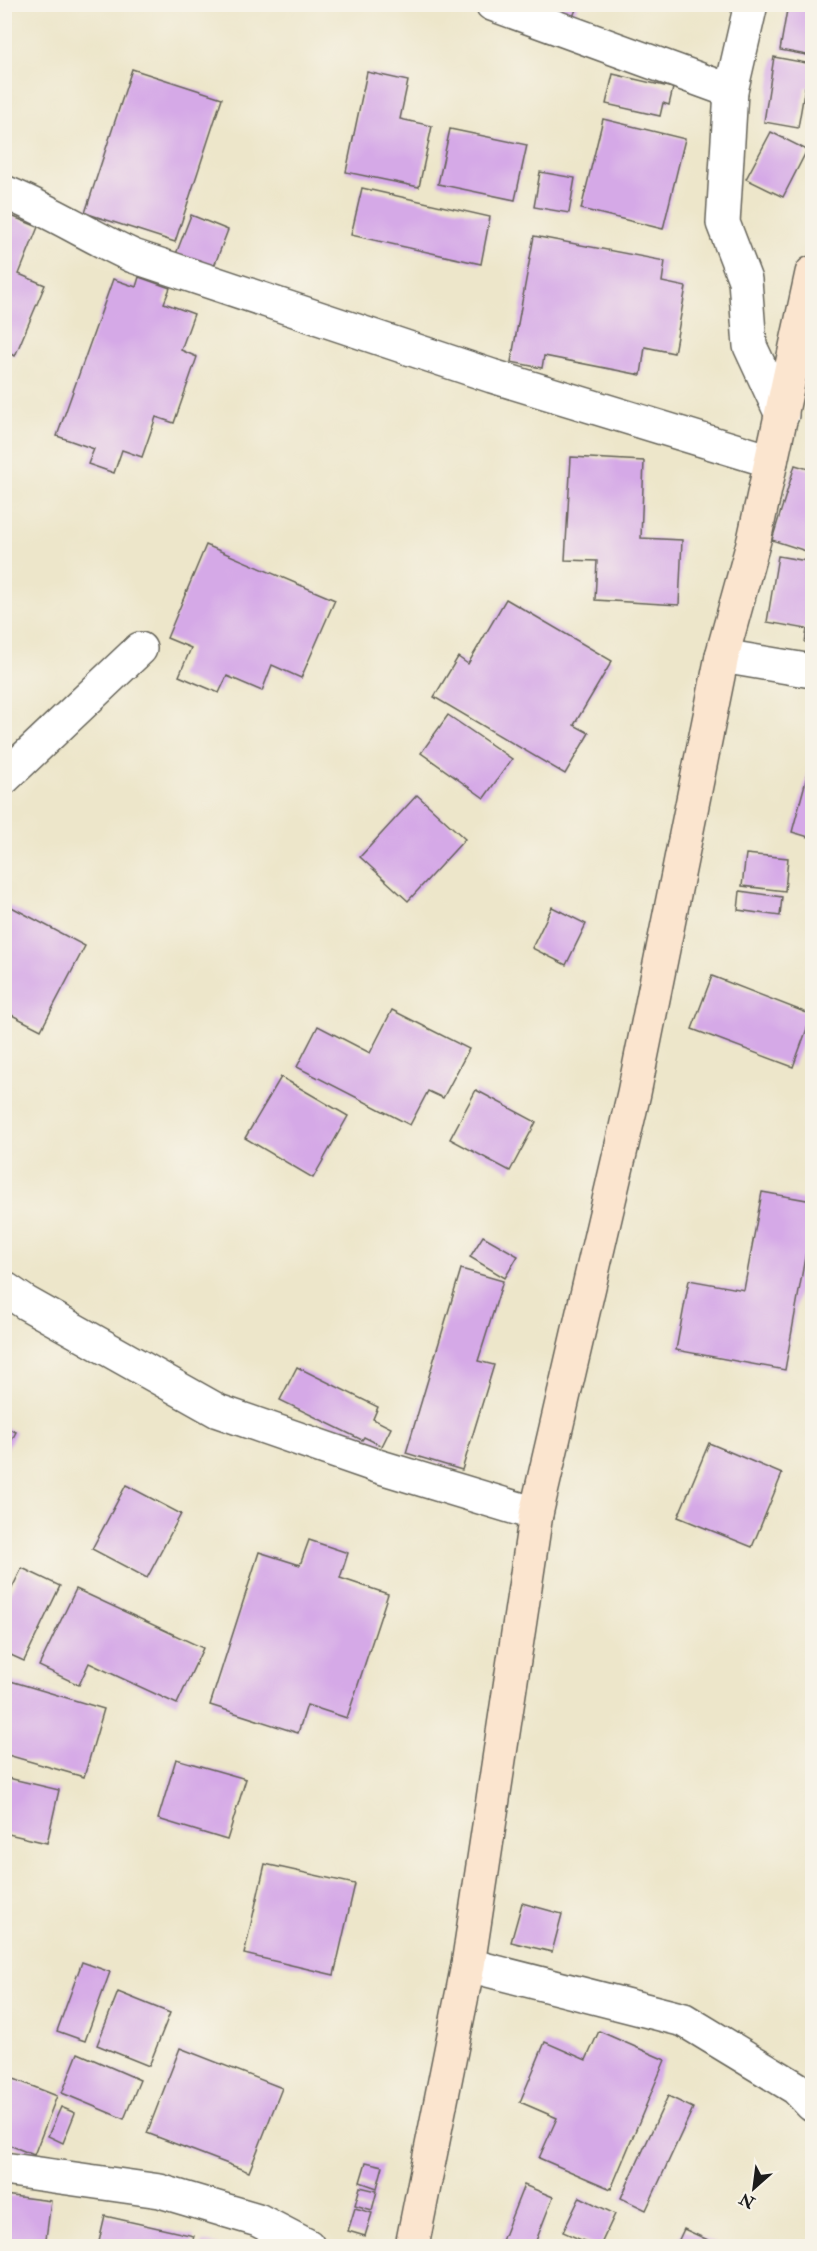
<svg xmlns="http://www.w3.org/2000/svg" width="817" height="2251" font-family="'IM FELL Double Pica',serif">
  <rect width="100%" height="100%" fill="#f7f3e8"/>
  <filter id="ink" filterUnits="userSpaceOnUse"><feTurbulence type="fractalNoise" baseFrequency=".0167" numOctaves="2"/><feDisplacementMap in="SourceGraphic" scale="12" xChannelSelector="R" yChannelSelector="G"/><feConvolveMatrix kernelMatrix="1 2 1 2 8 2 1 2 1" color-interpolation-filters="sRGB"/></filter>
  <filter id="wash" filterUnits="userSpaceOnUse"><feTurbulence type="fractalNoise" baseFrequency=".008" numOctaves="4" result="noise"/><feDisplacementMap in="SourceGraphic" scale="24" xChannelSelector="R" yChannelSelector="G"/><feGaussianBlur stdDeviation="1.35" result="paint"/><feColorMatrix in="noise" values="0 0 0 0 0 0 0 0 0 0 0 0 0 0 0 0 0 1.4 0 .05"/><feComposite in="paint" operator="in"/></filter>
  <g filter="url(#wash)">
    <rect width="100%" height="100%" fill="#ede6ca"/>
    <g id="blocks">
      <!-- building -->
      <g fill="#d5a9e7">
        <path d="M 544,4 L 578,4 L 573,17 Z"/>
        <path d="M 788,4 L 812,4 L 812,56 L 780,50 Z"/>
        <path d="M 774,57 L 812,64 L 812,88 L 805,87 L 798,128 L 764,122 Z"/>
        <path d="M 132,69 L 222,98 L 175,242 L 85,213 Z"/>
        <path d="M 367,72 L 408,81 L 400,119 L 432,126 L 419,187 L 346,172 Z"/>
        <path d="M 613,74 L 673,88 L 669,105 L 663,103 L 660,116 L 606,104 Z"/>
        <path d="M 603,119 L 685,139 L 663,229 L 581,209 Z"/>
        <path d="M 450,129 L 527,145 L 515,200 L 438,184 Z"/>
        <path d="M 771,132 L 807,150 L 783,197 L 746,179 Z"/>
        <path d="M 540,172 L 575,178 L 569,213 L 534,207 Z"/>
        <path d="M 362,188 L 490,217 L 481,264 L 351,235 Z"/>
        <path d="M 4,213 L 38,227 L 19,274 L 45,285 L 15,356 L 4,351 Z"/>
        <path d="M 191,215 L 228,230 L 213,269 L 176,254 Z"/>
        <path d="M 534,236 L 665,261 L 662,282 L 686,287 L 674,353 L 645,347 L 641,375 L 544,356 L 542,368 L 511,362 Z"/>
        <path d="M 139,277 L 170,288 L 164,303 L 194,314 L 181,350 L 197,357 L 174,423 L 156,417 L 142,457 L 122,450 L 114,473 L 88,464 L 94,449 L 57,436 L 113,279 L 136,287 Z"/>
        <path d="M 571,457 L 644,461 L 641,538 L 682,540 L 679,605 L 595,600 L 597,561 L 565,560 Z"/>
        <path d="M 795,465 L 812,470 L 812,553 L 772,540 Z"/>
        <path d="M 206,545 L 335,600 L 301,678 L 272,665 L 262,691 L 227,676 L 219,693 L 179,676 L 191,648 L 167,638 Z"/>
        <path d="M 778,556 L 812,562 L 812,643 L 805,642 L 807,629 L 767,622 Z"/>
        <path d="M 506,599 L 612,661 L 574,725 L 589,733 L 565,774 L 434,697 L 458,657 L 468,664 Z"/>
        <path d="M 448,715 L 512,759 L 484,798 L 421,753 Z"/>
        <path d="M 809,769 L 812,770 L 812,838 L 792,832 Z"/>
        <path d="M 417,795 L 465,839 L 408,901 L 360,857 Z"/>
        <path d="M 746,854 L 788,858 L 785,891 L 742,886 Z"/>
        <path d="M 740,891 L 782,897 L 780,916 L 738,910 Z"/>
        <path d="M 4,903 L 85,946 L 41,1030 L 4,1011 Z"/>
        <path d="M 552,907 L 586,924 L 566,965 L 532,948 Z"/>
        <path d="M 712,976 L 812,1015 L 793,1067 L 692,1029 Z"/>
        <path d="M 392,1010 L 469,1049 L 443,1098 L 428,1091 L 410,1125 L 297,1067 L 318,1026 L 370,1053 Z"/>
        <path d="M 281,1077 L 348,1116 L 313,1178 L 245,1138 Z"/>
        <path d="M 476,1090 L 536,1122 L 510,1171 L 450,1139 Z"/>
        <path d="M 762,1192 L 812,1201 L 812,1218 L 785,1370 L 676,1350 L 689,1280 L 744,1290 Z"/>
        <path d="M 483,1236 L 518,1256 L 505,1278 L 470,1257 Z"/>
        <path d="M 461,1269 L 503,1281 L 478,1361 L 494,1365 L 462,1470 L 406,1453 Z"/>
        <path d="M 297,1367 L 378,1407 L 373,1419 L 391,1428 L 382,1446 L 364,1437 L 362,1440 L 280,1400 Z"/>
        <path d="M 4,1427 L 16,1432 L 4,1455 Z"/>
        <path d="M 709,1443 L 782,1474 L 752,1547 L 678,1517 Z"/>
        <path d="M 126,1485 L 181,1514 L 147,1578 L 92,1549 Z"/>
        <path d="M 309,1540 L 348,1553 L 340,1578 L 388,1594 L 347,1718 L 307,1705 L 298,1733 L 210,1705 L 259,1552 L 300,1565 Z"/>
        <path d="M 22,1568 L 60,1586 L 24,1661 L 4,1652 L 4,1604 Z"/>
        <path d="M 76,1589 L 203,1648 L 177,1704 L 89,1663 L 79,1685 L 39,1666 Z"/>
        <path d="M 4,1679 L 104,1709 L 84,1777 L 4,1754 Z"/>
        <path d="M 176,1759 L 246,1779 L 227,1840 L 158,1819 Z"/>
        <path d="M 4,1777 L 59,1790 L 47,1843 L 4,1833 Z"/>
        <path d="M 265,1864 L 355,1884 L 334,1975 L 244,1954 Z"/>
        <path d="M 522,1903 L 562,1914 L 552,1952 L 511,1942 Z"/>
        <path d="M 82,1962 L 110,1972 L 85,2041 L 57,2031 Z"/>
        <path d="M 118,1992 L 170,2013 L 149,2066 L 97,2045 Z"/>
        <path d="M 599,2031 L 665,2060 L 611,2189 L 539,2158 L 557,2118 L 520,2102 L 545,2042 L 586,2060 Z"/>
        <path d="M 180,2048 L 282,2088 L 249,2172 L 147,2133 Z"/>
        <path d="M 78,2053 L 140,2080 L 124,2119 L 62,2093 Z"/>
        <path d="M 4,2075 L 57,2096 L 34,2155 L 4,2143 Z"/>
        <path d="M 668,2096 L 693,2108 L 646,2210 L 621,2198 Z"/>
        <path d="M 61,2107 L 75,2113 L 63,2143 L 48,2136 Z"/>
        <path d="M 366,2162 L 383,2166 L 377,2188 L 360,2182 Z"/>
        <path d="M 524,2185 L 553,2197 L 534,2246 L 500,2246 Z"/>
        <path d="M 360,2187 L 377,2191 L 372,2210 L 355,2205 Z"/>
        <path d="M 4,2195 L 51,2201 L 45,2246 L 4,2246 Z"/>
        <path d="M 580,2197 L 615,2214 L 600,2246 L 595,2246 L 563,2232 Z"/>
        <path d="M 355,2208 L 372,2213 L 365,2236 L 348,2231 Z"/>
        <path d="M 105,2216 L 194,2236 L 191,2246 L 98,2246 Z"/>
        <path d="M 684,2229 L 721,2246 L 676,2246 Z"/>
        <path d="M 202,2242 L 218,2245 L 218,2246 L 201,2246 Z"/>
      </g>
    </g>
  </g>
  <g filter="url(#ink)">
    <use href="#blocks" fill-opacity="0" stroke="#656359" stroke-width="1.5"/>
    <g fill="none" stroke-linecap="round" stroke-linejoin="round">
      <!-- street casing -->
      <g stroke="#656359" stroke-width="36">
        <g id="street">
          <path d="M 492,4 L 731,91"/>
          <path d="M 751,4 L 731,91 L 723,223 L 745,280 L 750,346 L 782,415"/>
          <path d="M 4,192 C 50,210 89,236 133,256 L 492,376 L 771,461"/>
          <path d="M 722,656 L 812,671"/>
          <path d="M 4,778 L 140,649"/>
          <path d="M 4,1288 L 26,1303 L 218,1411 L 374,1465 L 536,1514"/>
          <path d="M 468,1965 L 684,2020 L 796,2088 L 812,2105"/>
          <path d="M 4,2169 L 160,2191 L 258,2220 L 308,2246"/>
        </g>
      </g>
      <!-- secondary casing -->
      <g stroke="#656359" stroke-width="36">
        <path id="secondary" d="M 412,2246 L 468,1965 L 536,1514 L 634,1093 L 722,656 L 754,540 L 812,273"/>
      </g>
      <!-- street -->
      <use href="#street" stroke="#fff" stroke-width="33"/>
      <!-- secondary -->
      <use href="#secondary" stroke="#fbe5cf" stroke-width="33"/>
    </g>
  </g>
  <!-- margin -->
  <rect width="817" height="2251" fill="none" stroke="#f7f3e8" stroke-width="24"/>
  <!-- north arrow -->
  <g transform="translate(754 2188) rotate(208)" stroke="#f7f3e8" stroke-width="4.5" paint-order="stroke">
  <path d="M0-4.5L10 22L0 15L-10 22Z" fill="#1c1c1c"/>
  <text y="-9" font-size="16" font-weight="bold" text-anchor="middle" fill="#1c1c1c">N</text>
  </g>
</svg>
